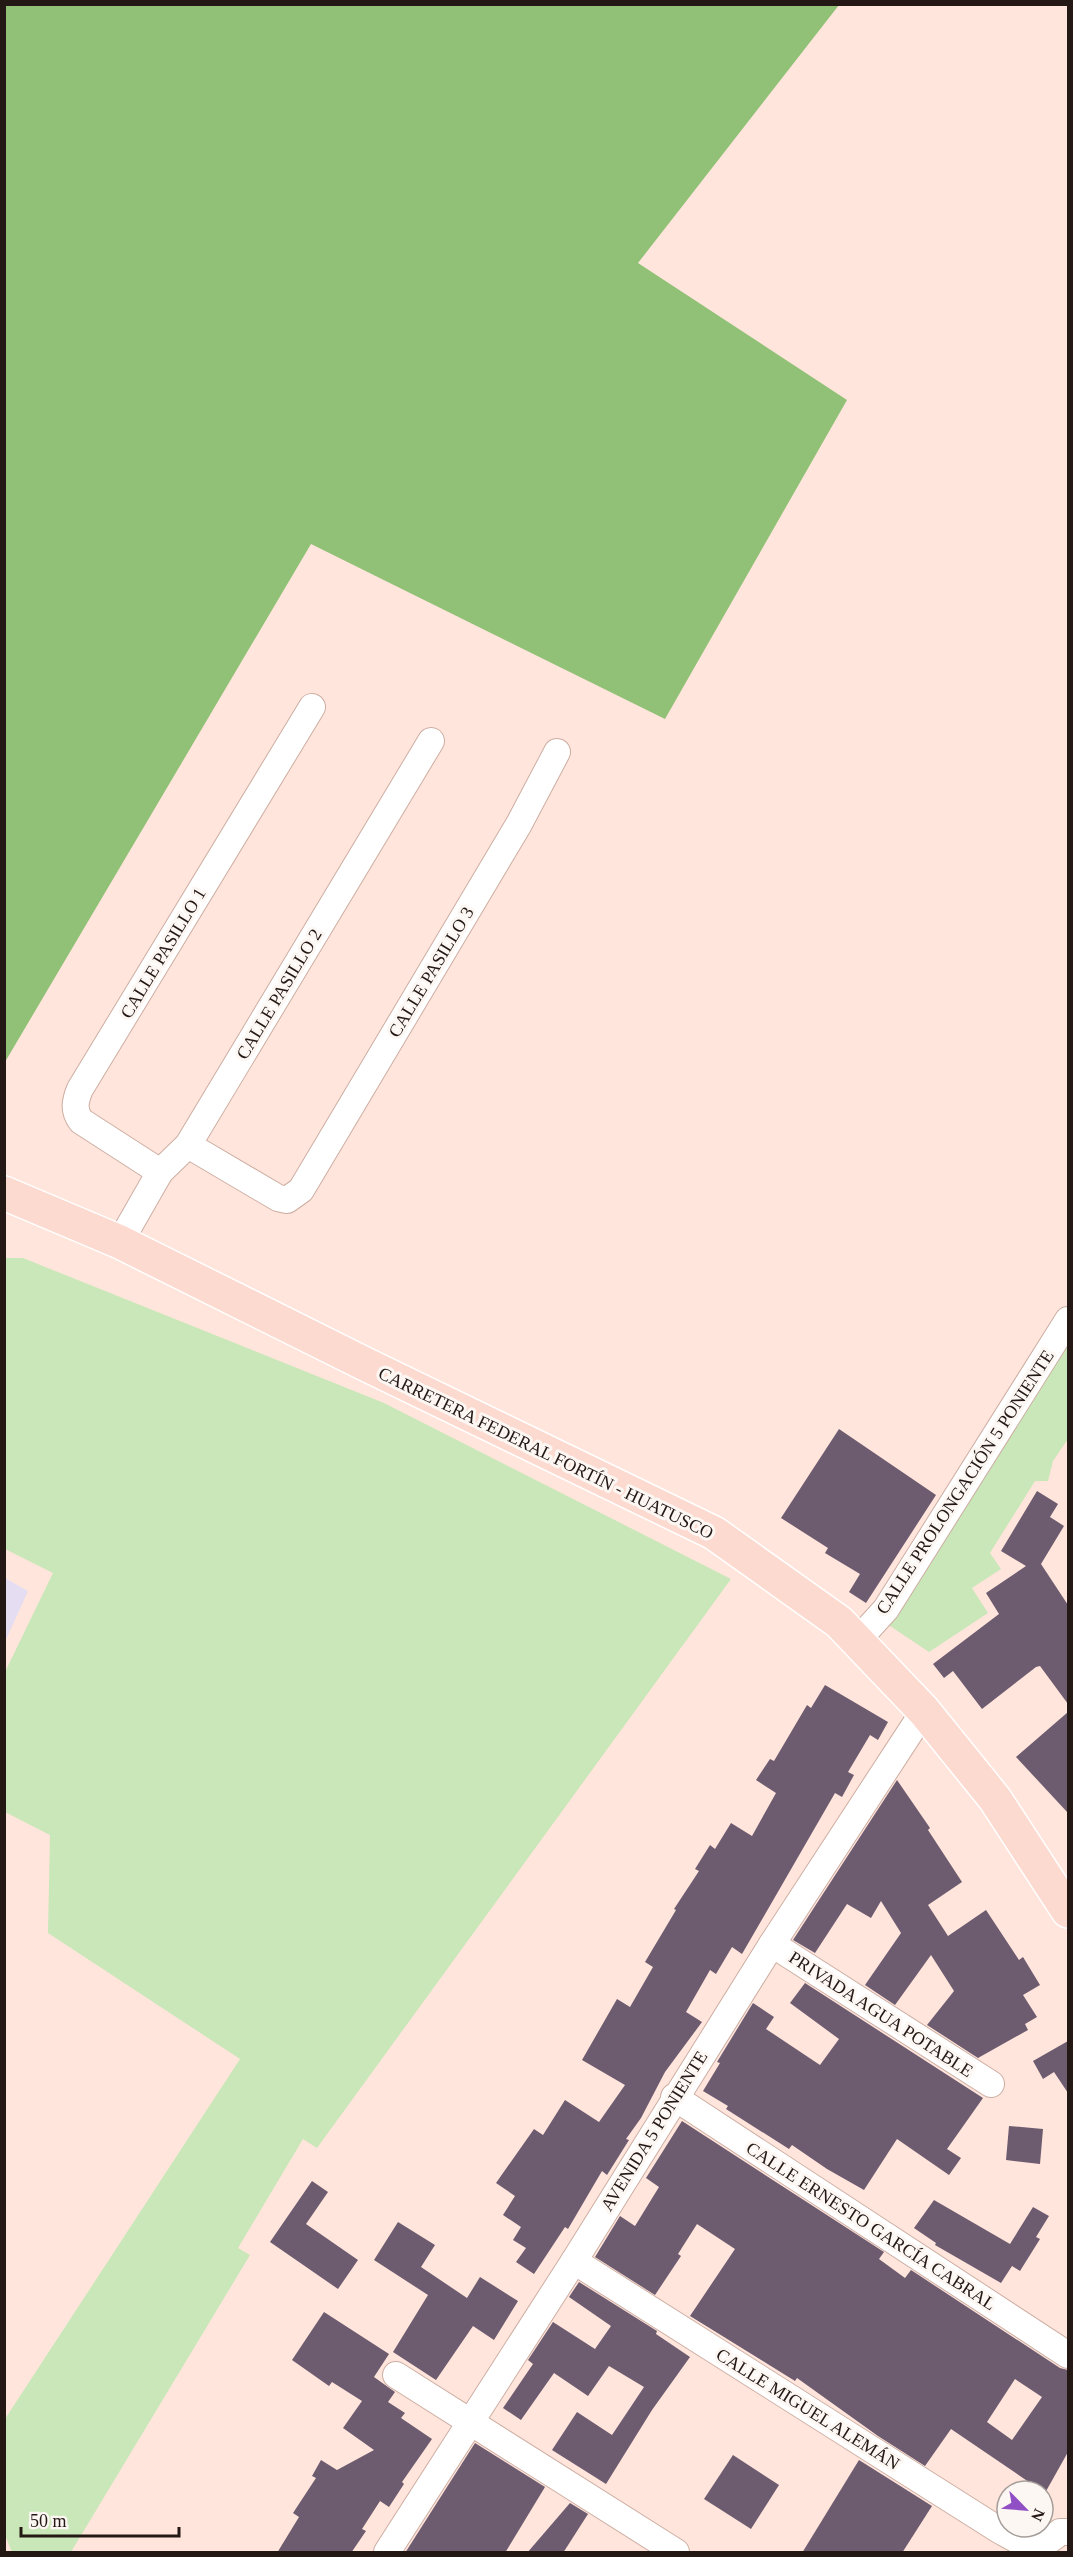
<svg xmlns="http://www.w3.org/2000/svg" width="1073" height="2557" font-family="'Times New Roman',serif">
  <rect width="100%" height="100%" fill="#ffe5db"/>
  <!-- industrial -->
  <path fill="#e5ddf2" d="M 5,1578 L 28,1591 L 5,1642 Z"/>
  <!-- green -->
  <g fill="#c9e7b9">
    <path d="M 5,1258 L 23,1258 L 384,1403 L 731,1579 L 317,2148 L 303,2139 L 238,2248 L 250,2255 L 71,2552 L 12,2552 L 5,2535 L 5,2419 L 240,2059 L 48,1933 L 50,1835 L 5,1812 L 5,1672 L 53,1573 L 5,1549 Z"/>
    <path d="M 1068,1341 L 1068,1439 L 1053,1461 L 1048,1481 L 1035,1481 L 990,1553 L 1001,1569 L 972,1588 L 988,1613 L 929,1652 L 884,1622 Z"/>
  </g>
  <!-- forest -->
  <path fill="#91c177" d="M 5,4 L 839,5 L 638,263 L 847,400 L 665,719 L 311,544 L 5,1062 Z"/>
  <!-- building -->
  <g fill="#6d5b70" fill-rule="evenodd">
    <path d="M 839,1429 L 936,1495 L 866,1603 L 849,1592 L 860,1574 L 825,1553 L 828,1548 L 781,1518 Z"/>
    <path d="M 1037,1491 L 1058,1504 L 1050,1517 L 1064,1526 L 1041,1564 L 1068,1605 L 1068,1704 L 1040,1666 L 1036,1667 L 982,1709 L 953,1671 L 944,1678 L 933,1664 L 999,1614 L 986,1593 L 1026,1566 L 1001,1551 Z"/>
    <path d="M 825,1685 L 888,1722 L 878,1740 L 870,1735 L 848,1772 L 854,1775 L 842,1797 L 835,1793 L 742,1954 L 732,1947 L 716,1974 L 710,1970 L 686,2012 L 702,2022 L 665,2072 L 641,2118 L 626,2139 L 629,2140 L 607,2175 L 602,2171 L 568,2229 L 565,2227 L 534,2274 L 516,2262 L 526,2248 L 513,2240 L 521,2227 L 503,2215 L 515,2196 L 496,2183 L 534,2129 L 543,2135 L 565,2100 L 599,2122 L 625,2085 L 582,2060 L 617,1999 L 630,2007 L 653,1967 L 645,1962 L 676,1910 L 674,1909 L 699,1871 L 695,1869 L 710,1845 L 715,1849 L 731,1823 L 752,1836 L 776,1793 L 756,1780 L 770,1759 L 774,1761 L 807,1705 L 811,1708 Z"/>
    <path d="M 1068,1712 L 1068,1813 L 1016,1757 Z"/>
    <path d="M 897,1780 L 930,1828 L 928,1830 L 962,1882 L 928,1905 L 948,1936 L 986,1910 L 1019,1960 L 1023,1957 L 1040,1985 L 1023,1995 L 1037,2017 L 1025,2024 L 1028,2030 L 978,2058 L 927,2025 L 954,1991 L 931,1955 L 895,2005 L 865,1985 L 901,1933 L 881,1901 L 871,1918 L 847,1904 L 815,1953 L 793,1940 Z"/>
    <path d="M 805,1983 L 983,2098 L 947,2149 L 961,2158 L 949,2175 L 897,2139 L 864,2190 L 827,2169 L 792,2145 L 789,2149 L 726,2109 L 728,2106 L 703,2091 L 720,2063 L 717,2062 L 753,2003 L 774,2017 L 766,2029 L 820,2065 L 839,2039 L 790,2003 Z"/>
    <path d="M 1068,2041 L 1068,2093 L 1054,2072 L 1043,2079 L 1033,2061 Z"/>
    <path d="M 682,2121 L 884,2252 L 879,2259 L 905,2278 L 911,2270 L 1060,2368 L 1068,2370 L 1068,2452 L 1045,2493 L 951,2429 L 925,2466 L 878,2436 L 797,2378 L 795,2381 L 690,2316 L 735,2249 L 697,2224 L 678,2254 L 681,2256 L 655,2295 L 595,2257 L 620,2216 L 635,2226 L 659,2187 L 646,2178 ZM 1015,2379 L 1042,2397 L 1012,2440 L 987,2422 Z"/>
    <path d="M 1009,2126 L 1043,2129 L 1040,2164 L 1006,2160 Z"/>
    <path d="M 312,2181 L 328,2192 L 306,2224 L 358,2260 L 338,2289 L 270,2242 Z"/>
    <path d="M 934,2200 L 1010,2244 L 1033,2207 L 1049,2216 L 1036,2237 L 1040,2239 L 1020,2271 L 1012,2266 L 1001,2283 L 935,2245 L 936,2243 L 914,2228 Z"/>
    <path d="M 398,2222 L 435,2245 L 421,2267 L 467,2298 L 480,2277 L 518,2301 L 494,2340 L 473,2326 L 436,2380 L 393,2352 L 428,2295 L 374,2260 Z"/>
    <path d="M 579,2282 L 657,2331 L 656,2334 L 690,2357 L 652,2410 L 606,2484 L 552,2450 L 577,2412 L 612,2435 L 644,2387 L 609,2366 L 588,2396 L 554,2373 L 521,2420 L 503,2408 L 533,2364 L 528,2360 L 553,2322 L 595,2349 L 611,2326 L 569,2297 Z"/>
    <path d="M 324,2312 L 389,2354 L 374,2377 L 395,2392 L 388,2402 L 405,2413 L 401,2418 L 432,2439 L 402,2482 L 404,2484 L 389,2507 L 380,2501 L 362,2529 L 366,2531 L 351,2553 L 277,2553 L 299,2517 L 293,2513 L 316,2478 L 312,2476 L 321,2460 L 337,2470 L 374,2450 L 343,2428 L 362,2401 L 332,2382 L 329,2386 L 292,2360 Z"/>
    <path d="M 475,2443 L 545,2487 L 505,2553 L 405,2553 Z"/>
    <path d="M 733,2455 L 779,2485 L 751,2529 L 704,2499 Z"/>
    <path d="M 859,2460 L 932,2506 L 902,2553 L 802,2553 Z"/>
    <path d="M 570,2503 L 588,2514 L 563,2553 L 527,2553 Z"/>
  </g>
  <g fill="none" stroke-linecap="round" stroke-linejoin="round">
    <!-- minor casing -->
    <g stroke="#cdaea3" stroke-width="28">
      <g id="minor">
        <path d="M 188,1145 L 278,1198 L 287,1200 L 301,1190 L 519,824 L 557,752"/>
        <path d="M 160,1172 L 81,1121 C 73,1110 75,1101 80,1089 L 312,707"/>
        <path d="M 120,1242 L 160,1172 L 188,1145 L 431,741"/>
        <path d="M 857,1641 L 886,1609 L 1068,1320"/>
        <path d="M 772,1944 L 991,2084"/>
        <path d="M 674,2097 L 1068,2355"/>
        <path d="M 574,2261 L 999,2530 C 1025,2544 1035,2555 1060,2532 L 1068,2532"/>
        <path d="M 396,2375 L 676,2552"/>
        <path d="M 387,2552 L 574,2261 L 772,1944 L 924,1711"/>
      </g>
    </g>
    <!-- major casing -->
    <g stroke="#fff" stroke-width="36">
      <path id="major" d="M 4,1193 L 120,1242 L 365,1364 L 714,1533 L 839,1622 L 924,1711 L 995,1799 L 1068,1911"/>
    </g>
    <!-- minor -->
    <use href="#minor" stroke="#fff" stroke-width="26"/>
    <!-- major -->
    <use href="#major" stroke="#fcdad0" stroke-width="33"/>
  </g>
  <g text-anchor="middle" stroke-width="6" stroke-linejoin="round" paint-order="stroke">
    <!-- street labels -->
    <g font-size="18" fill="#231814" stroke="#fdf7f4">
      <text transform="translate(163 953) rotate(-59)" y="6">CALLE PASILLO 1</text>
      <text transform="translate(431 972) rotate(-59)" y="6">CALLE PASILLO 3</text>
      <text transform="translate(279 994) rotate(-59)" y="6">CALLE PASILLO 2</text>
      <text transform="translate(546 1453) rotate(26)" y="6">CARRETERA FEDERAL FORTÍN - HUATUSCO</text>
      <text transform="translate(965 1482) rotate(-57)" y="6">CALLE PROLONGACIÓN 5 PONIENTE</text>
      <text transform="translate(881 2014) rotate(33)" y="6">PRIVADA AGUA POTABLE</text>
      <text transform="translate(654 2131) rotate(-58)" y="6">AVENIDA 5 PONIENTE</text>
      <text transform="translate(871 2226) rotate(33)" y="6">CALLE ERNESTO GARCÍA CABRAL</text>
      <text transform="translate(808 2409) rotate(32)" y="6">CALLE MIGUEL ALEMÁN</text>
    </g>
  </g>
  <!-- border -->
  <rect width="1073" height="2557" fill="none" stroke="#231814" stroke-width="12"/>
  <!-- north arrow -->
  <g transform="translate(1025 2509) rotate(115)"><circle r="28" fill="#fdf7f4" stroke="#a69e9a" stroke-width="1.5"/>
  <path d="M0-4.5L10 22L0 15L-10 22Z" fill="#904fc4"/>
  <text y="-9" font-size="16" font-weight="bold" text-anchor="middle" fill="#231814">N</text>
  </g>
  <!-- scale -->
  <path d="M21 2527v9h158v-9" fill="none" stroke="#231814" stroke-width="3"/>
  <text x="30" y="2527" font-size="18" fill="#231814" stroke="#fdf7f4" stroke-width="4.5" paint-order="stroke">50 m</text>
</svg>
